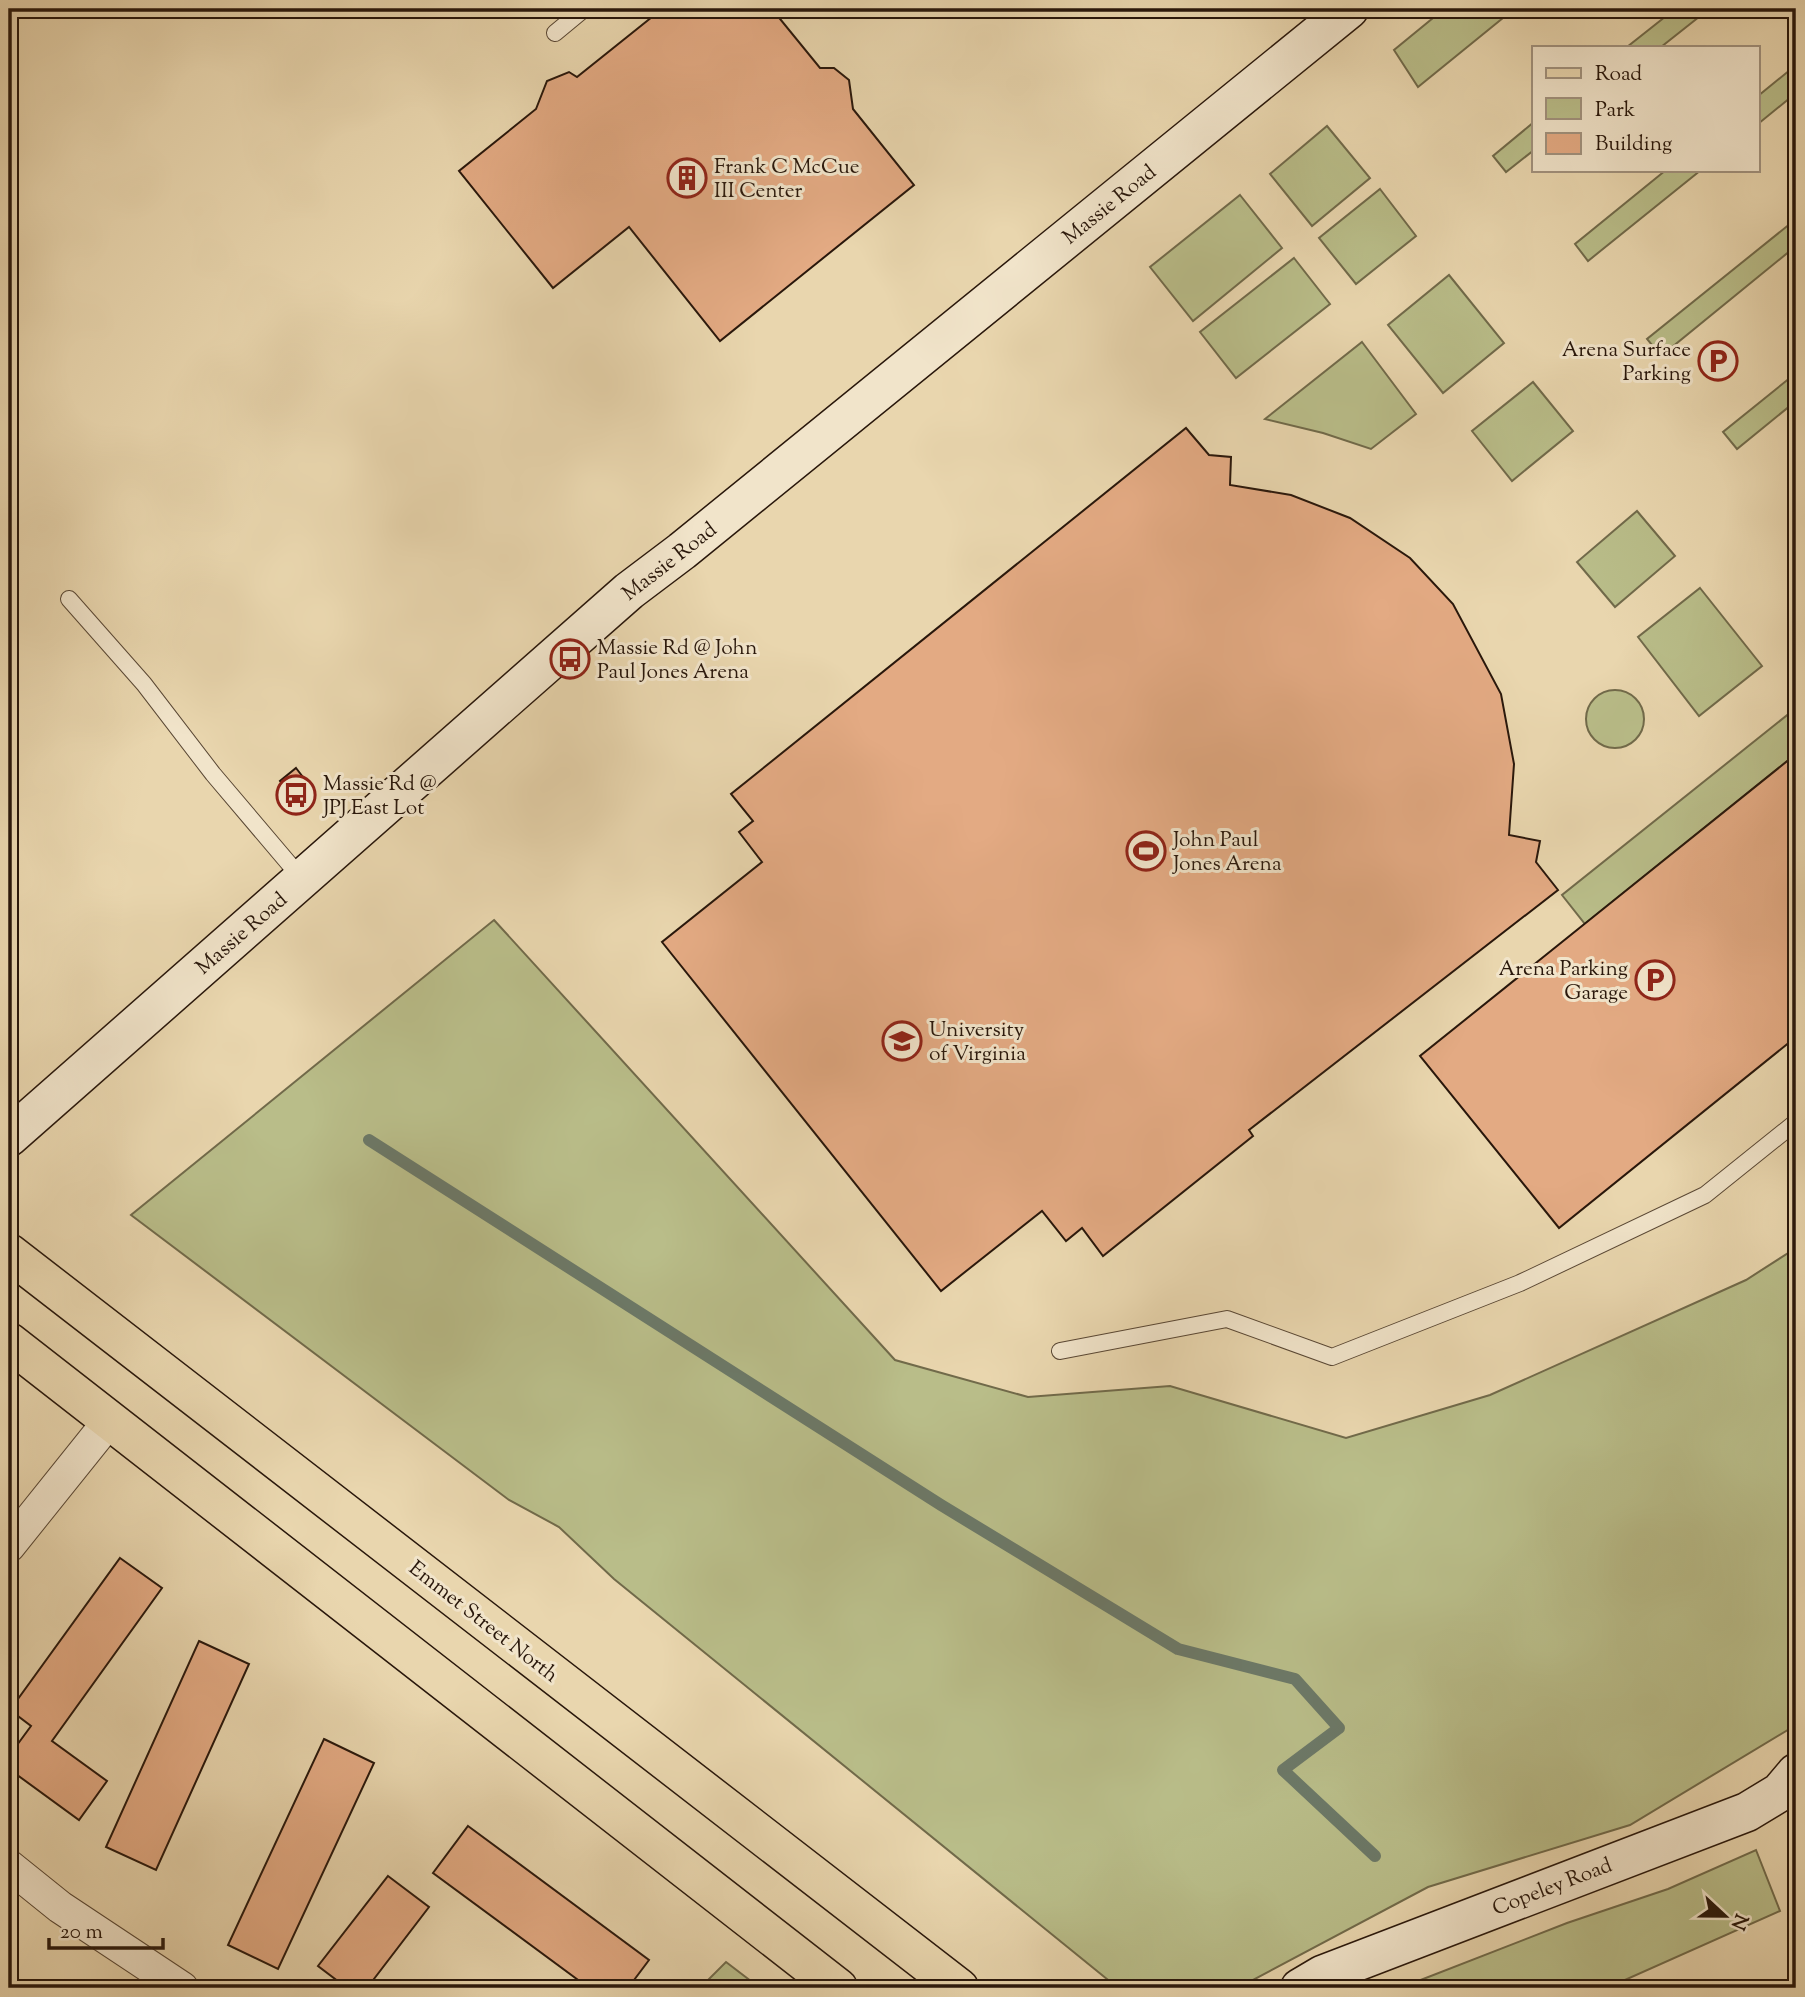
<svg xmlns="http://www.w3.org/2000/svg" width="1805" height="1997" font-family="'Sorts Mill Goudy',serif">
  <rect width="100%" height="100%" fill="#e9d6ae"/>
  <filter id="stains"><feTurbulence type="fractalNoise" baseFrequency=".00286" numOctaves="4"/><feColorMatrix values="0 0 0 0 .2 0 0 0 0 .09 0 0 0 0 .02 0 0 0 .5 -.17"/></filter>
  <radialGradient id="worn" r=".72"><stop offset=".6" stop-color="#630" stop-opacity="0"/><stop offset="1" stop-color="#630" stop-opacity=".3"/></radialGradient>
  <!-- green -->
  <g fill="#b9bd89" stroke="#716a4a" stroke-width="2">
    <path d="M 1444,9 L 1514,9 L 1418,87 L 1394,50 Z"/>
    <path d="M 1675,9 L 1709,9 L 1661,47 L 1627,47 Z"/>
    <path d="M 1796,65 L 1796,93 L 1758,124 L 1758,96 Z"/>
    <path d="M 1534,122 L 1534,150 L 1506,172 L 1493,156 Z"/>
    <path d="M 1327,126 L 1370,178 L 1312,226 L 1270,174 Z"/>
    <path d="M 1666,170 L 1701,170 L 1588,261 L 1575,244 Z"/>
    <path d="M 1380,189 L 1416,236 L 1356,284 L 1319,238 Z"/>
    <path d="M 1240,195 L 1282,248 L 1193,321 L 1150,267 Z"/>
    <path d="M 1796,219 L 1796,246 L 1661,356 L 1647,339 Z"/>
    <path d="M 1294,258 L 1330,304 L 1236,378 L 1200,332 Z"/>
    <path d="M 1449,275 L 1504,343 L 1443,393 L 1388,325 Z"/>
    <path d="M 1362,342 L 1416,414 L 1371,449 L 1323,433 L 1265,419 Z"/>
    <path d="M 1796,373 L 1796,401 L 1737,449 L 1723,432 Z"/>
    <path d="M 1533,382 L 1573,431 L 1512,481 L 1472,431 Z"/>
    <path d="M 1637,511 L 1675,556 L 1615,607 L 1577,562 Z"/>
    <path d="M 1700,588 L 1762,666 L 1699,716 L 1638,637 Z"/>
    <circle cx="1615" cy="719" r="29"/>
    <path d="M 1796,708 L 1796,754 L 1585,924 L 1562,895 Z"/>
    <path d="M 494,920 L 895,1360 L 1028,1397 L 1170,1386 L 1346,1438 L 1490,1395 L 1746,1280 L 1796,1248 L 1796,1725 L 1630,1825 L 1428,1887 L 1238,1988 L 1118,1988 L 614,1579 L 559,1527 L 509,1500 L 131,1215 Z"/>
    <path d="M 1756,1850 L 1780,1911 L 1607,1988 L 1400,1988 L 1567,1923 L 1668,1889 Z"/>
    <path d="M 726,1962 L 760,1988 L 700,1988 Z"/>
  </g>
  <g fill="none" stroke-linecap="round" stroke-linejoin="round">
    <!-- stream -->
    <path stroke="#6c7968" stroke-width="12" d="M 369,1140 L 941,1505 L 1178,1649 L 1295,1679 L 1339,1728 L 1283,1770 L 1375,1856"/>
  </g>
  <!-- building -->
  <g fill="#e3aa83" stroke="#29170b" stroke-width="2">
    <path d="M 662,9 L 772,9 L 820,68 L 834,68 L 849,80 L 853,109 L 914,185 L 720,341 L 629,227 L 553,288 L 459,171 L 536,109 L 547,81 L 569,72 L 577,77 Z"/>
    <path d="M 1186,428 L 1209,455 L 1231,457 L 1230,485 L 1291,495 L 1350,518 L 1410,558 L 1453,604 L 1501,694 L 1514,764 L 1509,835 L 1540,841 L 1536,862 L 1558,890 L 1249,1130 L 1253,1136 L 1103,1256 L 1082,1228 L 1066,1241 L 1042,1211 L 941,1291 L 662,942 L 762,862 L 739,832 L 753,821 L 731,794 Z"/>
    <path d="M 1796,754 L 1796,1037 L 1559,1228 L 1420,1056 Z"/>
    <path d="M 296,768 L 306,781 L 290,795 L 280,781 Z"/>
    <path d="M 120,1558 L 162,1588 L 52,1741 L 107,1781 L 79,1820 L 9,1769 L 9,1756 L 31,1726 L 10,1710 Z"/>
    <path d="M 199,1641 L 249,1664 L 156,1870 L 106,1847 Z"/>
    <path d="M 324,1739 L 374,1763 L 278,1969 L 228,1945 Z"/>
    <path d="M 468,1826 L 649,1960 L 628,1988 L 589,1988 L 433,1873 Z"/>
    <path d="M 388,1876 L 429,1907 L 367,1988 L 347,1988 L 318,1966 Z"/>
  </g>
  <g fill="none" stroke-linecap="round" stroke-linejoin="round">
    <!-- lane casing -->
    <g stroke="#594734" stroke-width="18">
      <g id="lane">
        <path d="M 555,33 L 584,9"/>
        <path d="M 69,599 L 144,684 L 213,774 L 302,879"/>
        <path d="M 1060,1351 L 1227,1319 L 1332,1357 L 1520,1283 L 1705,1195 L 1796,1122"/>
      </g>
    </g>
    <!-- street casing -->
    <g stroke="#594734" stroke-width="34">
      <g id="street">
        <path d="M 9,1546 L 110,1420"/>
        <path d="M 9,1866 L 60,1907 L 182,1988"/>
      </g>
    </g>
    <!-- secondary casing -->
    <g stroke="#29170b" stroke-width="41">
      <g id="secondary">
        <path d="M 9,1137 L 629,591 L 682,551 L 1349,9"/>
        <path d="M 1300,1988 L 1322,1975 L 1747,1812 L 1780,1792 L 1796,1773"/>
      </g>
    </g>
    <!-- primary casing -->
    <g stroke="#29170b" stroke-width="41">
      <g id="primary">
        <path d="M 9,1253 L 959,1988"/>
        <path d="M 9,1342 L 838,1988"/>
      </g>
    </g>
    <!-- lane -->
    <use href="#lane" stroke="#f1e4ca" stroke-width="16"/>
    <!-- street -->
    <use href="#street" stroke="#f1e4ca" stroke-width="32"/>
    <!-- secondary -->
    <use href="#secondary" stroke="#f1e4ca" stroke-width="38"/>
    <!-- primary -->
    <use href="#primary" stroke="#e9d6ae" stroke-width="38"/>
  </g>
  <!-- icons -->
  <defs>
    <g id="building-ring" transform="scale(2.0125)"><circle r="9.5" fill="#f1e4ca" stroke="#8f2418" stroke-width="1.5"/><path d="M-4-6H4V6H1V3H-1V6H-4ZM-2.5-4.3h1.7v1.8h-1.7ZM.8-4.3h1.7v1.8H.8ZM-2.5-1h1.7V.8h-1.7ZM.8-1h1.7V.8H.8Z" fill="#8f2418"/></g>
    <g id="parking-ring" transform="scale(2.0125)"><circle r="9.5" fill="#f1e4ca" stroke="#8f2418" stroke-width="1.5"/><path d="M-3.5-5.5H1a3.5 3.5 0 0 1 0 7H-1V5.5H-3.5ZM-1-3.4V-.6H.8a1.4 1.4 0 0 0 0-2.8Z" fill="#8f2418"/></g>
    <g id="bus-ring" transform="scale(2.0125)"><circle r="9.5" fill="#f1e4ca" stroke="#8f2418" stroke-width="1.5"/><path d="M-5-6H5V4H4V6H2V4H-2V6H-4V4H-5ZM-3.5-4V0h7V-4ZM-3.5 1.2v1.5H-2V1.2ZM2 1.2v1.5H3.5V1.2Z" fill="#8f2418"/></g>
    <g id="stadium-ring" transform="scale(2.0125)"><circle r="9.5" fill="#f1e4ca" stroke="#8f2418" stroke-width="1.5"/><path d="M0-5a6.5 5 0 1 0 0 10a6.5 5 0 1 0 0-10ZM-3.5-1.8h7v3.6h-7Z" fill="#8f2418"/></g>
    <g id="university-ring" transform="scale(2.0125)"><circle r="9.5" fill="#f1e4ca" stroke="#8f2418" stroke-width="1.5"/><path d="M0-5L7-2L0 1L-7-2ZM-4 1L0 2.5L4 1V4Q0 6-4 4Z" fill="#8f2418"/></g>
  </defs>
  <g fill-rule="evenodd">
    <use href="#building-ring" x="687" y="178"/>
    <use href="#parking-ring" x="1718" y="361"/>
    <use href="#bus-ring" x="570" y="659"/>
    <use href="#bus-ring" x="296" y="795"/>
    <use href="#stadium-ring" x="1146" y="851"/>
    <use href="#parking-ring" x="1655" y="980"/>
    <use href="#university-ring" x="902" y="1041"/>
  </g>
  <g text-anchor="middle" stroke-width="6" stroke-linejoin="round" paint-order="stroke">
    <!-- poi labels -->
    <g font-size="21" fill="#29170b" stroke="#f1e4ca" text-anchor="start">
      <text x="714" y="173">Frank C McCue<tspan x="714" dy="24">III Center</tspan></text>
      <text x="1691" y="356" text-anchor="end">Arena Surface<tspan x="1691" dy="24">Parking</tspan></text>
      <text x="597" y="654">Massie Rd @ John<tspan x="597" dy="24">Paul Jones Arena</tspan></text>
      <text x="323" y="790">Massie Rd @<tspan x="323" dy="24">JPJ East Lot</tspan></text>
      <text x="1173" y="846">John Paul<tspan x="1173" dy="24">Jones Arena</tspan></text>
      <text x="1628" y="975" text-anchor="end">Arena Parking<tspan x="1628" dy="24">Garage</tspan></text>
      <text x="929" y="1036">University<tspan x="929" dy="24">of Virginia</tspan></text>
    </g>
    <!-- street labels -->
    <g font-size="21" fill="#29170b" stroke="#f1e4ca">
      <text transform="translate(1109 204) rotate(-39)" y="7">Massie Road</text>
      <text transform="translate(669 561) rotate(-38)" y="7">Massie Road</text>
      <text transform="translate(241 933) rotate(-41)" y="7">Massie Road</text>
      <text transform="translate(484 1621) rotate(38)" y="7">Emmet Street North</text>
      <text transform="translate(1552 1886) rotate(-21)" y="7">Copeley Road</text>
    </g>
  </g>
  <!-- margin -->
  <rect width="1805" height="1997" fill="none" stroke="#e9d6ae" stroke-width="35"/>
  <rect x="10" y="10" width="1784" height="1976" fill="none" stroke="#29170b" stroke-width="3.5"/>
  <rect x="18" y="18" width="1770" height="1962" fill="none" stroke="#29170b" stroke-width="2"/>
  <!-- legend -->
  <rect x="1532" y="46" width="228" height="126" fill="#f1e4ca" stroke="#a1927e" stroke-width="2"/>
  <rect x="1546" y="68" width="35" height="10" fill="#e9d6ae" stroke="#a1927e" stroke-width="2"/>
  <text x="1595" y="80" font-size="21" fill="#29170b">Road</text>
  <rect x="1546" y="98" width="35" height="21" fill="#b9bd89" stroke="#a1927e" stroke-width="2"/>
  <text x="1595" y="116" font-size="21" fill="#29170b">Park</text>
  <rect x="1546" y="133" width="35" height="21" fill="#e3aa83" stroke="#a1927e" stroke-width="2"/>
  <text x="1595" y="150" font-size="21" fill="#29170b">Building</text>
  <!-- north arrow -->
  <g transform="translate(1725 1916) rotate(112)" stroke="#f1e4ca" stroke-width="5" paint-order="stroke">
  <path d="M0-5L12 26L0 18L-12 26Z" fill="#29170b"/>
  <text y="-10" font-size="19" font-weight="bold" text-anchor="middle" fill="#29170b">N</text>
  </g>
  <!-- scale -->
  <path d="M49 1938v10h114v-10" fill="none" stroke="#29170b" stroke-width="3.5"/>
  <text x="60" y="1938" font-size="21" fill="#29170b" stroke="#f1e4ca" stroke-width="5" paint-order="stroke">20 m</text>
  <rect width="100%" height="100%" filter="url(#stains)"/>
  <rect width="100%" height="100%" fill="url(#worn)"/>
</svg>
